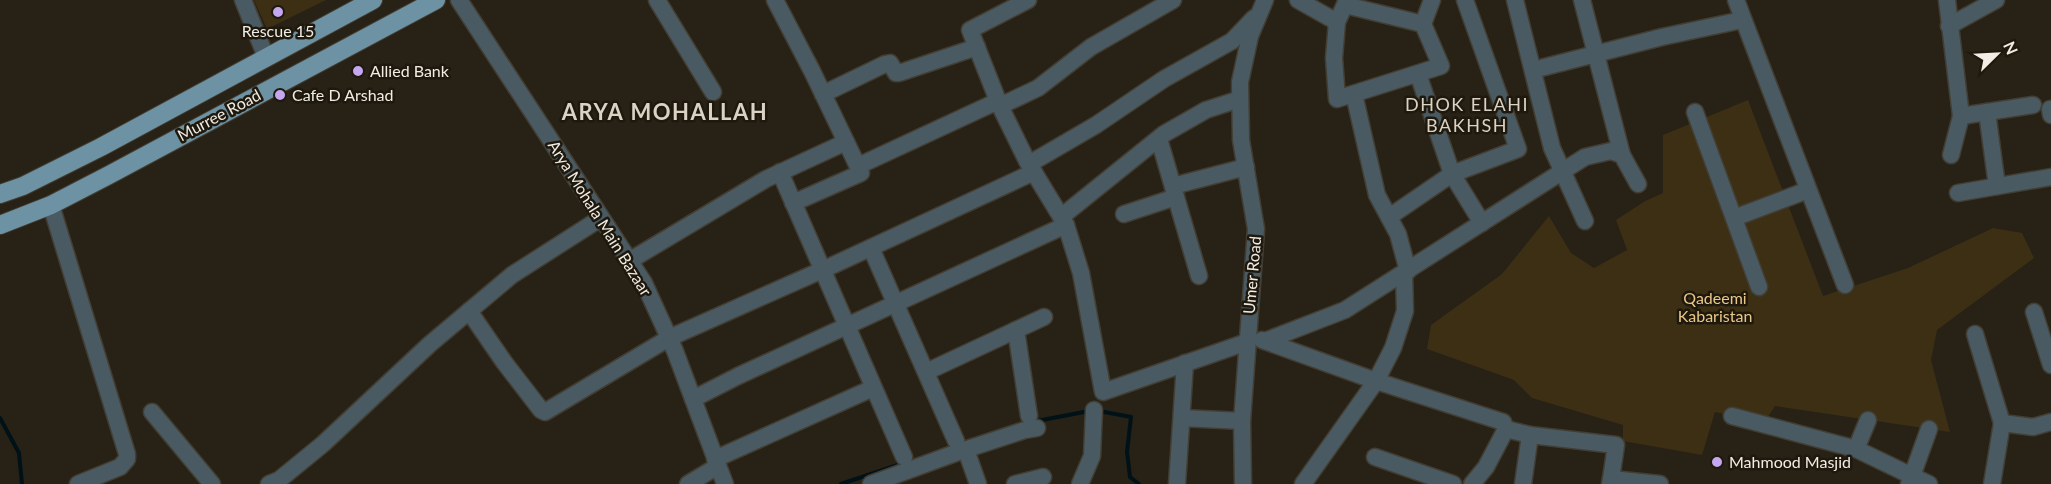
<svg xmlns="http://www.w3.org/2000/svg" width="2051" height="484" font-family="Lato,sans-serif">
  <rect width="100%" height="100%" fill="#272116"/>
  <!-- green -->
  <g fill="#3d2f14">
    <path d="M 254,0 L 326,0 L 267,29 Z"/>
    <path d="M 1748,100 L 1823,296 L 1908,268 L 1993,228 L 2022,233 L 2034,258 L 1937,330 L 1931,360 L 1950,432 L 1775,406 L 1765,422 L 1715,412 L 1702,455 L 1623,441 L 1623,425 L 1532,398 L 1514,380 L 1427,349 L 1431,325 L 1502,274 L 1549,216 L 1571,253 L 1594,268 L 1627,250 L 1616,220 L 1645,201 L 1663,193 L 1663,135 Z"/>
  </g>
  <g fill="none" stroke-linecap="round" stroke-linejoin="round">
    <!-- stream -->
    <g stroke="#001217" stroke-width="4">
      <path d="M 1099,411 L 1131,417 L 1127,452 L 1130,477 L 1139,484"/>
      <path d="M 0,418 L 19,453 L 22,484"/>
      <path d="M 1037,421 L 1089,411"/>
      <path d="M 841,484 L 904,463"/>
    </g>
    <!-- minor casing -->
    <g stroke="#433e33" stroke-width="19">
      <g id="minor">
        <path d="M 243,0 L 266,57"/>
        <path d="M 459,0 L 644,283 L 675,351 L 725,484"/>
        <path d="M 657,0 L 713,92"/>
        <path d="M 775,0 L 812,71 L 861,173 L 793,203"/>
        <path d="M 1028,0 L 970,30 L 1000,106 L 1027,161 L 1066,225 L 1081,273 L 1103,392 L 1247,342"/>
        <path d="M 1298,0 L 1337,22"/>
        <path d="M 1347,0 L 1337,22 L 1334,58 L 1337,99 L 1441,66 L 1423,24 L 1432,0"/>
        <path d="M 1515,0 L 1552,148 L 1585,221"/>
        <path d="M 1582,0 L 1622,155"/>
        <path d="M 1736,0 L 1845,285"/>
        <path d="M 1947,0 L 1961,116 L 1951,155"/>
        <path d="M 1345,5 L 1423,24"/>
        <path d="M 1949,26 L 1996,0"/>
        <path d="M 1533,70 L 1662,37 L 1742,20"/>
        <path d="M 1418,74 L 1452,174 L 1482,223"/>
        <path d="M 823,94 L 885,64 L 890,63 L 896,73 L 899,73 L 977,47"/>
        <path d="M 1354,94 L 1377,195 L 1398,234 L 1408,271"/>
        <path d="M 1000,106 L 1038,88 L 1091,47 L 1173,0"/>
        <path d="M 2050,109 L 2051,115"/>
        <path d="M 1695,112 L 1759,287"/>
        <path d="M 1987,112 L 1997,186"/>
        <path d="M 1961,116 L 2033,105"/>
        <path d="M 1159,139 L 1199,276"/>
        <path d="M 857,163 L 858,166 L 998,101"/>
        <path d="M 1029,164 L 1096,125 L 1164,79 L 1232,41 L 1254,18"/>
        <path d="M 780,172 L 904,457"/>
        <path d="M 1173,186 L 1246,167"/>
        <path d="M 1958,193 L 2051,177"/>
        <path d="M 51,205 L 127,454 L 127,459 L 120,467 L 78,484"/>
        <path d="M 1124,214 L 1176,197"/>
        <path d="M 1061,217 L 1164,134 L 1206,110 L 1240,99"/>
        <path d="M 1389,217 L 1452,174 L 1518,149 L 1465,0"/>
        <path d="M 1734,218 L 1808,190"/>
        <path d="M 871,248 L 956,441"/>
        <path d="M 629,261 L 766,179 L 846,142"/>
        <path d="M 469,311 L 504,362 L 541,410 L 545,412 L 669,338 L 829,267 L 1034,172"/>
        <path d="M 2034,312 L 2051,365"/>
        <path d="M 1016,330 L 1029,416"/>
        <path d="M 1975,334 L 2002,423"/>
        <path d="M 1262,340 L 1376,381 L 1503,422 L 1506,429 L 1530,435 L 1616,445 L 1611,479"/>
        <path d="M 1265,341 L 1345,310 L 1585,157 L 1611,151 L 1622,155 L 1638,184"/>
        <path d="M 926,372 L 1044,317"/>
        <path d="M 693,399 L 738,376 L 1066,225"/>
        <path d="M 152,412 L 212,484"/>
        <path d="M 1732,416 L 1856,449 L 1912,476 L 1909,484"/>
        <path d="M 1182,418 L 1242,421"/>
        <path d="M 1856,449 L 1868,420"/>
        <path d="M 966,450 L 978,484"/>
        <path d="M 1375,457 L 1453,484"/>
        <path d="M 715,459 L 873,388"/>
        <path d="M 269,484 L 279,480 L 323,444 L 430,344 L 512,275 L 601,218"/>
        <path d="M 688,484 L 718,466"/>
        <path d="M 871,484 L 961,451 L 1025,430 L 1037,428"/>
        <path d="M 1015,484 L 1043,477"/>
        <path d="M 1080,484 L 1092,456 L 1094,410"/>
        <path d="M 1177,484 L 1185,363"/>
        <path d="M 1243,484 L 1242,421 L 1256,229 L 1241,140 L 1240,82 L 1250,36 L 1265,0"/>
        <path d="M 1303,484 L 1376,381 L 1393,348 L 1405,311 L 1404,273"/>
        <path d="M 1472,484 L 1486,467 L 1506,429"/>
        <path d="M 1523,484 L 1530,435"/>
        <path d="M 1610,484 L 1611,479 L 1660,484"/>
        <path d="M 1929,484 L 1912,476 L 1929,429"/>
        <path d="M 1992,484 L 2002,423 L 2033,427 L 2051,422"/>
      </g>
    </g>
    <!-- major casing -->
    <g stroke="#433e33" stroke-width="20">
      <g id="major">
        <path d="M 0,194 L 23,186 L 101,147 L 373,0"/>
        <path d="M 0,225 L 51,205 L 109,175 L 436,0"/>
      </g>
    </g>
    <!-- minor -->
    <use href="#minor" stroke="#495a63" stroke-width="16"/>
    <!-- major -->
    <use href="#major" stroke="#6d92a4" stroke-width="18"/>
  </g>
  <!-- markers -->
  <g fill="#c5a7f1" stroke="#1e180d" stroke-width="2">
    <circle cx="278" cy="12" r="6"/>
    <circle cx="358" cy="71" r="6"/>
    <circle cx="280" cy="95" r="6"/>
    <circle cx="1717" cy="462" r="6"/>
  </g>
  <g text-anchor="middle" stroke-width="5" stroke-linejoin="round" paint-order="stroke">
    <!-- poi labels -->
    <g font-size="16" fill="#f1ede5" stroke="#1e180d" text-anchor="start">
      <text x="278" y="37" text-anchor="middle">Rescue 15</text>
      <text x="370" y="77">Allied Bank</text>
      <text x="292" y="101">Cafe D Arshad</text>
      <text x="1729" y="468">Mahmood Masjid</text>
    </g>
    <!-- street labels -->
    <g font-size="16" fill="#f1ede5" stroke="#1e180d">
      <text transform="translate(219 115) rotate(-28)" y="6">Murree Road</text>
      <text transform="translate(600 218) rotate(58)" y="6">Arya Mohala Main Bazaar</text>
      <text transform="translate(1252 275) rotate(-85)" y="6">Umer Road</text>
    </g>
    <!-- park labels -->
    <g font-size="16" fill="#e9c789" stroke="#1e180d">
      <text x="1715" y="304">Qadeemi<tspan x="1715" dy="18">Kabaristan</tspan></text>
    </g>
    <!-- neighbourhood labels -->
    <g font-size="18" letter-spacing="1.5" fill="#dad2c4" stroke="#1e180d">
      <text x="1467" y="111">DHOK ELAHI<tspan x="1467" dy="21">BAKHSH</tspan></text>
    </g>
    <!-- district labels -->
    <g font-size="22" font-weight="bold" letter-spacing="1.5" fill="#dad2c4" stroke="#1e180d">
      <text x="665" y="120">ARYA MOHALLAH</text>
    </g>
  </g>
  <!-- north arrow -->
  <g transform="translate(1997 54) rotate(66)" stroke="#1e180d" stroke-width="4.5" paint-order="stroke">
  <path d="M0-4.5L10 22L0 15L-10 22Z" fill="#f1ede5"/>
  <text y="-9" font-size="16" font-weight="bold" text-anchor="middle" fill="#f1ede5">N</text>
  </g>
</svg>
